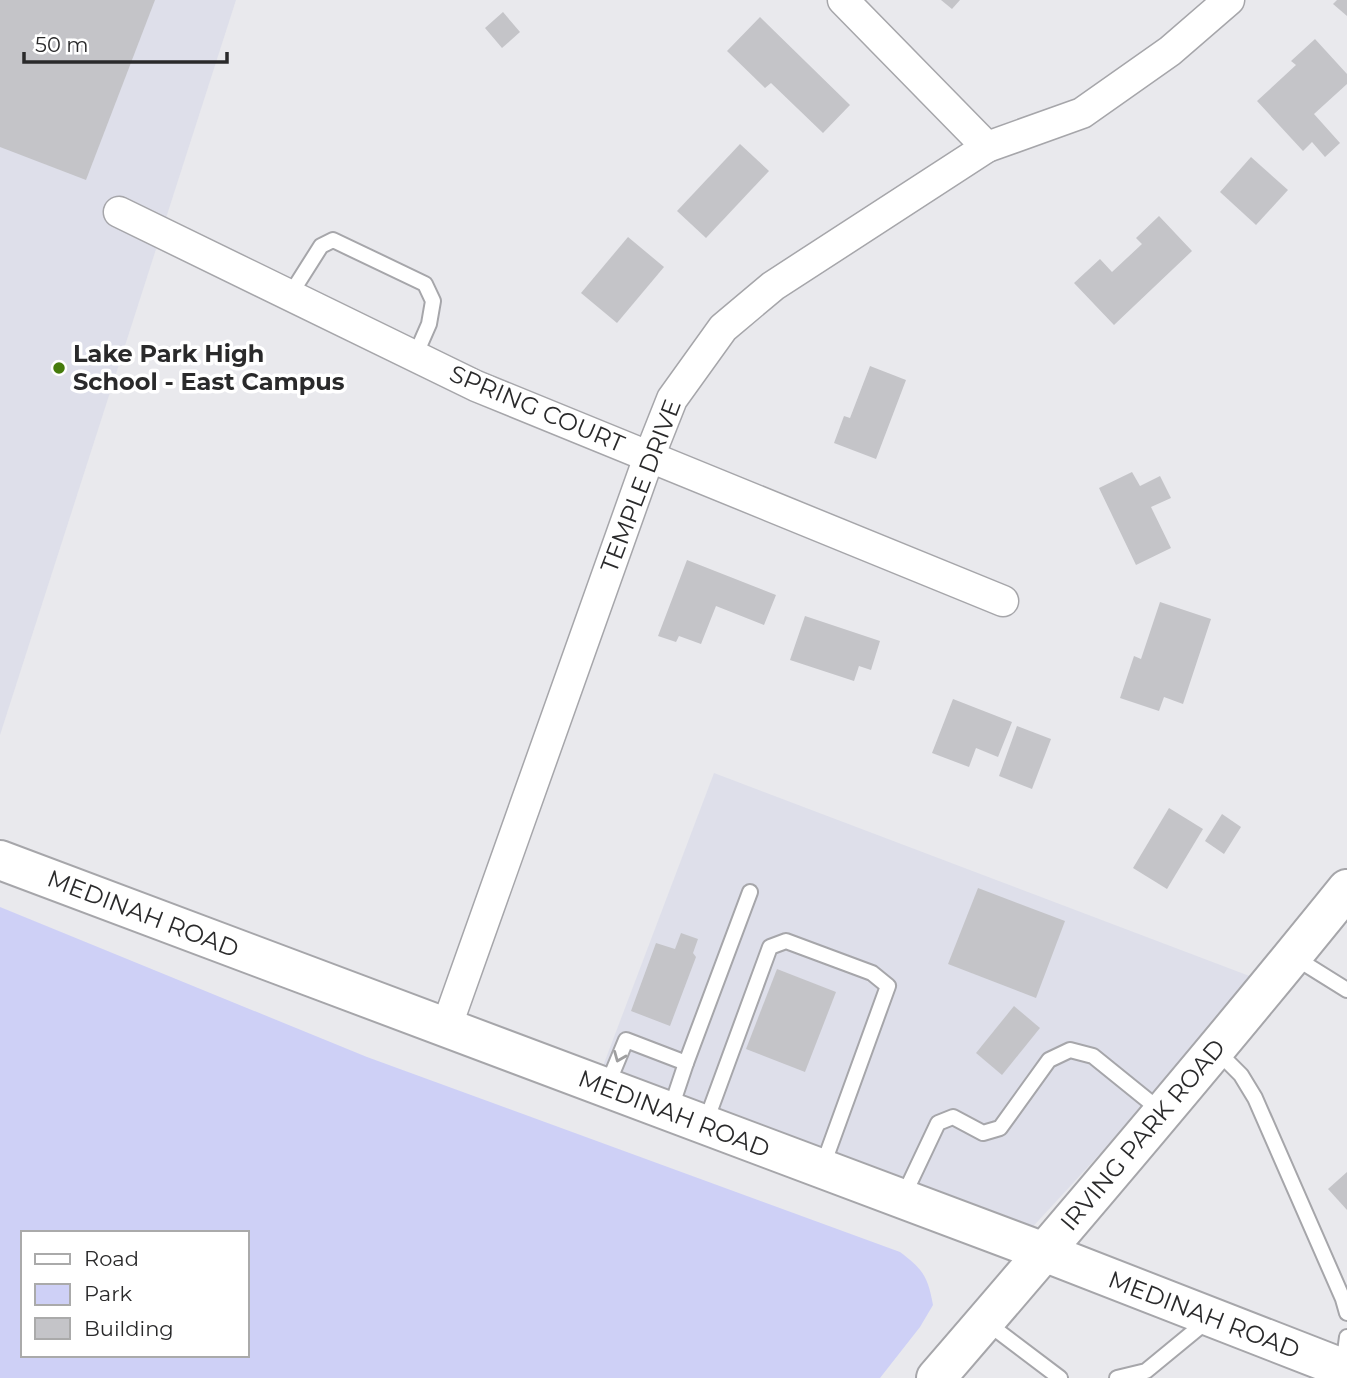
<svg xmlns="http://www.w3.org/2000/svg" width="1347" height="1378" font-family="Montserrat,sans-serif">
  <rect width="100%" height="100%" fill="#e9e9ed"/>
  <!-- built -->
  <g fill="#dedfea">
    <path d="M 0,0 L 236,0 L 0,735 Z"/>
    <path d="M 714,773 L 1260,980 L 1028,1232 L 600,1074 Z"/>
  </g>
  <!-- green -->
  <path fill="#ced0f6" fill-rule="evenodd" d="M 0,907 L 367,1057 L 900,1252 C 923,1269 928,1277 933,1305 L 920,1327 L 880,1378 L 0,1378 ZM 23,1233 L 247,1233 L 247,1355 L 23,1355 Z"/>
  <!-- building -->
  <g fill="#c4c4c8">
    <path d="M 0,0 L 155,0 L 86,180 L 0,147 Z"/>
    <path d="M 941,0 L 960,0 L 952,9 Z"/>
    <path d="M 1337,0 L 1347,0 L 1347,16 L 1333,4 Z"/>
    <path d="M 503,12 L 520,32 L 502,48 L 485,28 Z"/>
    <path d="M 760,17 L 850,105 L 823,133 L 771,83 L 765,88 L 727,51 Z"/>
    <path d="M 1315,39 L 1347,74 L 1347,84 L 1314,114 L 1340,143 L 1325,157 L 1312,142 L 1303,151 L 1257,101 L 1296,65 L 1291,61 Z"/>
    <path d="M 740,144 L 769,171 L 706,238 L 677,211 Z"/>
    <path d="M 1251,157 L 1288,190 L 1256,225 L 1220,192 Z"/>
    <path d="M 1159,216 L 1192,251 L 1114,325 L 1074,283 L 1100,259 L 1112,272 L 1142,244 L 1136,238 Z"/>
    <path d="M 628,237 L 664,267 L 617,323 L 581,293 Z"/>
    <path d="M 870,366 L 906,380 L 876,459 L 834,443 L 844,416 L 850,418 Z"/>
    <path d="M 1132,472 L 1140,486 L 1160,476 L 1171,498 L 1151,507 L 1171,548 L 1136,565 L 1099,488 Z"/>
    <path d="M 687,560 L 776,595 L 764,625 L 716,606 L 701,644 L 679,636 L 676,642 L 658,636 Z"/>
    <path d="M 1160,602 L 1211,619 L 1183,704 L 1164,697 L 1159,711 L 1120,698 L 1134,656 L 1141,659 Z"/>
    <path d="M 805,616 L 880,641 L 871,670 L 859,666 L 854,681 L 790,660 Z"/>
    <path d="M 953,699 L 1012,722 L 998,757 L 976,748 L 969,767 L 932,753 Z"/>
    <path d="M 1017,726 L 1051,739 L 1032,789 L 999,776 Z"/>
    <path d="M 1169,808 L 1203,829 L 1167,889 L 1133,868 Z"/>
    <path d="M 1222,814 L 1241,827 L 1224,854 L 1205,841 Z"/>
    <path d="M 978,888 L 1065,921 L 1036,998 L 948,964 Z"/>
    <path d="M 681,933 L 698,939 L 693,953 L 696,957 L 670,1026 L 631,1011 L 656,943 L 675,949 Z"/>
    <path d="M 777,969 L 836,992 L 805,1072 L 746,1049 Z"/>
    <path d="M 1014,1006 L 1040,1028 L 1002,1075 L 976,1053 Z"/>
    <path d="M 1347,1172 L 1347,1210 L 1328,1189 Z"/>
  </g>
  <g fill="none" stroke-linecap="round" stroke-linejoin="round">
    <!-- service casing -->
    <g stroke="#a6a6aa" stroke-width="18">
      <g id="service">
        <path d="M 290,295 L 321,246 L 333,240 L 425,284 L 433,301 L 429,324 L 415,356"/>
        <path d="M 1294,957 L 1347,990"/>
        <path d="M 1216,1050 L 1241,1075 L 1255,1098 L 1343,1299 L 1347,1313"/>
        <path d="M 607,1086 L 626,1040 L 686,1063"/>
        <path d="M 670,1111 L 686,1063 L 750,892"/>
        <path d="M 705,1124 L 770,947 L 786,941 L 872,973 L 888,986 L 822,1168"/>
        <path d="M 903,1197 L 938,1123 L 953,1117 L 983,1133 L 1000,1128 L 1049,1060 L 1070,1050 L 1093,1056 L 1161,1111"/>
        <path d="M 986,1322 L 1060,1378"/>
        <path d="M 1343,1367 L 1347,1337"/>
        <path d="M 1117,1378 L 1146,1371 L 1208,1320"/>
      </g>
    </g>
    <!-- minor casing -->
    <g stroke="#a6a6aa" stroke-width="33">
      <g id="minor">
        <path d="M 843,0 L 987,147"/>
        <path d="M 119,212 L 476,386 L 1003,601"/>
        <path d="M 446,1028 L 649,457 L 672,399 L 723,328 L 773,286 L 987,147 L 1082,113 L 1170,51 L 1229,0"/>
      </g>
    </g>
    <!-- secondary casing -->
    <g stroke="#a6a6aa" stroke-width="42">
      <g id="secondary">
        <path d="M 0,860 L 1044,1252 L 1347,1370"/>
        <path d="M 936,1378 C 1075,1217 1213,1055 1347,889"/>
      </g>
    </g>
    <!-- service -->
    <use href="#service" stroke="#fff" stroke-width="14"/>
    <!-- minor -->
    <use href="#minor" stroke="#fff" stroke-width="30"/>
    <!-- secondary -->
    <use href="#secondary" stroke="#fff" stroke-width="38"/>
  </g>
  <!-- one-way arrows -->
  <defs><path id="oneway-chevron" d="M-2-3.5L2.5 0L-2 3.5" fill="none" stroke-width="1.6" stroke-linecap="round" stroke-linejoin="round" transform="scale(1.75)"/></defs>
  <use stroke="#9f9fa0" href="#oneway-chevron" transform="translate(619 1057) rotate(112)"/>
  <!-- markers -->
  <circle fill="#457b0c" stroke="#fff" stroke-width="2.5" cx="59" cy="368" r="7"/>
  <g text-anchor="middle" stroke-width="7" stroke-linejoin="round" paint-order="stroke">
    <!-- poi labels -->
    <g font-size="24" font-weight="bold" fill="#2a2a2b" stroke="#fff" text-anchor="start">
      <text x="73" y="362">Lake Park High<tspan x="73" dy="28">School - East Campus</tspan></text>
    </g>
    <!-- street labels -->
    <g font-size="24" fill="#2a2a2b" stroke="#fff">
      <text transform="translate(537 409) rotate(23)" y="8">SPRING COURT</text>
      <text transform="translate(641 486) rotate(-69)" y="8">TEMPLE DRIVE</text>
      <text transform="translate(143 914) rotate(21)" y="8">MEDINAH ROAD</text>
      <text transform="translate(674 1114) rotate(21)" y="8">MEDINAH ROAD</text>
      <text transform="translate(1143 1135) rotate(-50)" y="8">IRVING PARK ROAD</text>
      <text transform="translate(1204 1315) rotate(21)" y="8">MEDINAH ROAD</text>
    </g>
  </g>
  <!-- legend -->
  <rect x="21" y="1231" width="228" height="126" fill="#ffffff" stroke="#aaaaaa" stroke-width="2"/>
  <rect x="35" y="1254" width="35" height="10" fill="#ffffff" stroke="#aaaaaa" stroke-width="2"/>
  <text x="84" y="1266" font-size="21" fill="#2a2a2b">Road</text>
  <rect x="35" y="1284" width="35" height="21" fill="#ced0f6" stroke="#aaaaaa" stroke-width="2"/>
  <text x="84" y="1301" font-size="21" fill="#2a2a2b">Park</text>
  <rect x="35" y="1318" width="35" height="21" fill="#c4c4c8" stroke="#aaaaaa" stroke-width="2"/>
  <text x="84" y="1336" font-size="21" fill="#2a2a2b">Building</text>
  <!-- scale -->
  <path d="M24 52v10h203v-10" fill="none" stroke="#2a2a2b" stroke-width="3.5"/>
  <text x="35" y="52" font-size="21" fill="#2a2a2b" stroke="#ffffff" stroke-width="5" paint-order="stroke">50 m</text>
</svg>
